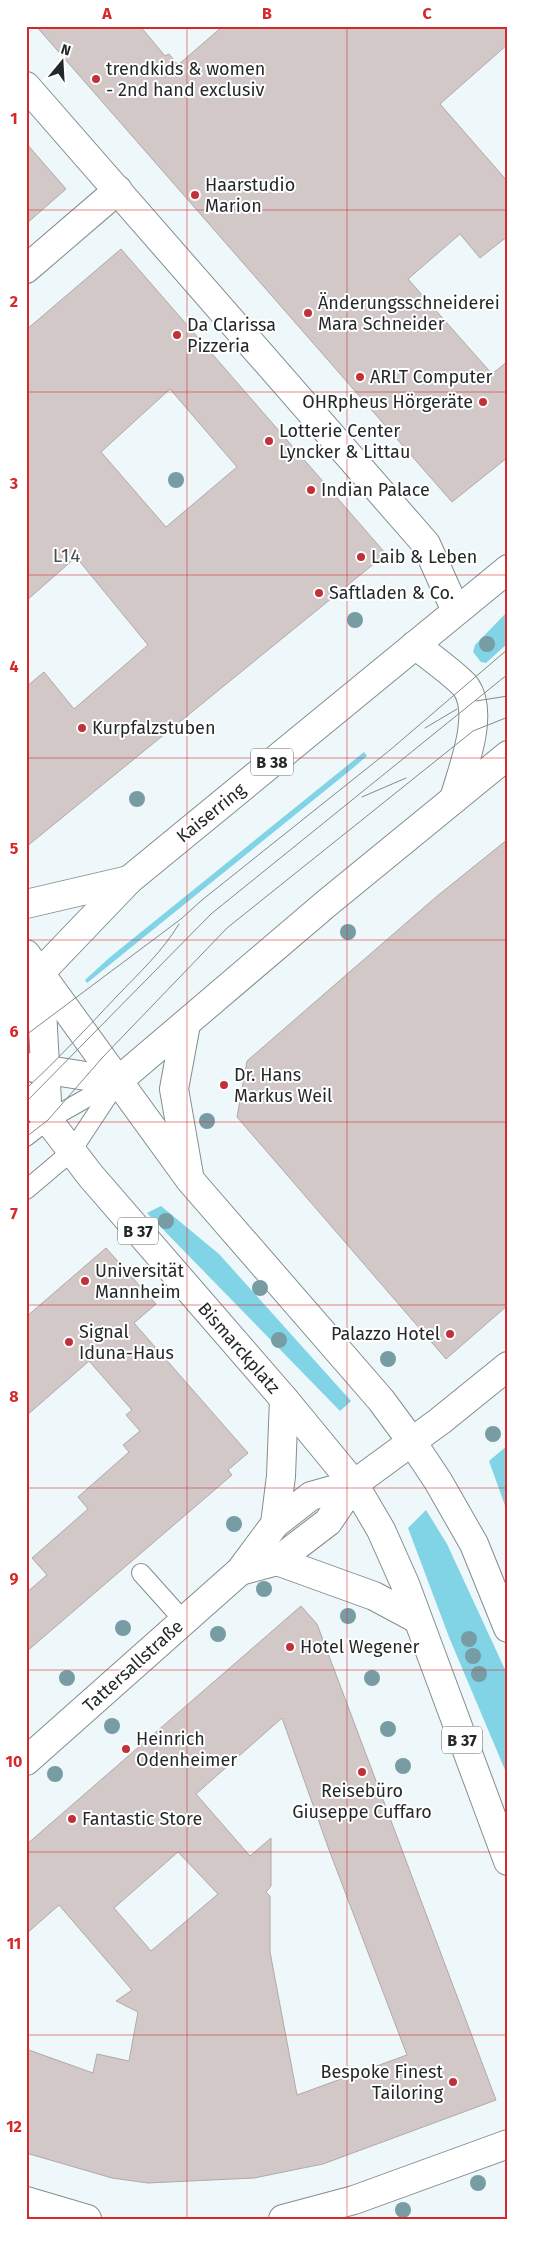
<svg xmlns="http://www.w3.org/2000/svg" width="534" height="2245" font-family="'Fira Sans',sans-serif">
  <rect width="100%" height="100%" fill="#eef7f9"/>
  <!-- green -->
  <g fill="#81d3e6">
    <path d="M 508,611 L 508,643 L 486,663 L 481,662 L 473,652 L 475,645 Z"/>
    <path d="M 364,752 L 367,756 L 353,768 L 87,983 L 85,980 L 109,958 Z"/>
    <path d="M 161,1206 L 219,1254 L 351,1401 L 340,1411 L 147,1213 Z"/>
    <path d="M 508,1445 L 508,1511 L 507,1511 L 489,1461 Z"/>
    <path d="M 426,1510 L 447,1544 L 508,1676 L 508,1777 L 449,1637 L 408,1528 Z"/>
  </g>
  <!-- building -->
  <g fill="#d1c8c7" stroke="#b2a9a9" fill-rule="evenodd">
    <path d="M 36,26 L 140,26 L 165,56 L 169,54 L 178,65 L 223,26 L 508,26 L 508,44 L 440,104 L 508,182 L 508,236 L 480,258 L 460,234 L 408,279 L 492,374 L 508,361 L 508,457 L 452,502 Z"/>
    <path d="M 26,143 L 66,189 L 26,224 Z"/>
    <path d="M 121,249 L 386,554 L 26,847 L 26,687 L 44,672 L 74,709 L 148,645 L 76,557 L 26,601 L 26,330 ZM 170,389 L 237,467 L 166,527 L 101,452 Z"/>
    <path d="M 508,839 L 508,1305 L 446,1359 L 237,1117 L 247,1061 L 436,897 Z"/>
    <path d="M 106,1248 L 156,1304 L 134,1323 L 248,1453 L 228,1470 L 232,1475 L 26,1652 L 26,1593 L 47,1575 L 32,1558 L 88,1509 L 78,1497 L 129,1452 L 123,1445 L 140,1431 L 126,1415 L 132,1410 L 89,1361 L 26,1416 L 26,1317 Z"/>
    <path d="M 301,1606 L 317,1624 L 496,2100 L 323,2164 L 254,2178 L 148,2183 L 112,2178 L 26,2153 L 26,2049 L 93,2073 L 97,2054 L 129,2061 L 138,2012 L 116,2001 L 132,1990 L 59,1905 L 26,1934 L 26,1845 ZM 282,1718 L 328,1847 L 407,2055 L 297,2095 L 270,1952 L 270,1896 L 266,1892 L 271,1886 L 271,1838 L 250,1856 L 196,1794 ZM 178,1852 L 218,1894 L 151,1951 L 114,1908 Z"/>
  </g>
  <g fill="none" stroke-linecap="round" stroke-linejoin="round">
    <!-- lane casing -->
    <g stroke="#858d8f" stroke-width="20">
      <g id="lane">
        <path d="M 26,1137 L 48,1120 L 115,1082"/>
        <path d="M 26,1190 L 71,1152 L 118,1081"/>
        <path d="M 141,1573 L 184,1621"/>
      </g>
    </g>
    <!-- street casing -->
    <g stroke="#858d8f" stroke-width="30">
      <g id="street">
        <path d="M 26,86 L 426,544 L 456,611"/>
        <path d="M 26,269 L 118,190"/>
        <path d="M 275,1524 L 281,1476 L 284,1399"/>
        <path d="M 277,1561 L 374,1596 L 417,1619"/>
        <path d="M 240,1571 L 277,1561 L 328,1522 L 354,1484 L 440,1421 L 508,1366"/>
        <path d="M 26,1761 L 240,1571 L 275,1524 L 311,1496 L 354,1484"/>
        <path d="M 26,2201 L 87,2219"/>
        <path d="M 283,2219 L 354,2200 L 508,2144"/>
      </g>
    </g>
    <!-- primary casing -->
    <g stroke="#858d8f" stroke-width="30">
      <g id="primary">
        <path d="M 415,645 C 427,654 458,677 466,687 C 485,715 462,770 454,799"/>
        <path d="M 26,904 L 129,880"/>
        <path d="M 26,954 L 190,1180 L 381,1400 L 412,1442 L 438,1481 L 474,1544 L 508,1628"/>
        <path d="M 40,973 L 129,880 L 508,569"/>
        <path d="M 40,973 L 48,1120"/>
        <path d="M 186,1024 L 174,1089 L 189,1175"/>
        <path d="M 28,1067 L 118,1081"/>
        <path d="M 118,1081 L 327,903 L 508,755"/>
        <path d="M 26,1096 L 48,1120 L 90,1175 L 284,1399 L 354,1484 L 381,1530 L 405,1584 L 508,1861"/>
      </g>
    </g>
    <!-- lane -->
    <use href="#lane" stroke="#fff" stroke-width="18"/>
    <!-- street -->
    <use href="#street" stroke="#fff" stroke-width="28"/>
    <!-- primary -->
    <use href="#primary" stroke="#fff" stroke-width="28"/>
    <!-- tram -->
    <g stroke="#848a8c" stroke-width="1">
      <path d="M 476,701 L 508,696"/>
      <path d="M 425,728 L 457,709"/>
      <path d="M 362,797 L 406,778"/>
      <path d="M 26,1035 L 181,919 L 202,900 L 390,750 L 508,649"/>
      <path d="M 26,1089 C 58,1059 87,1028 117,996 C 139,973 162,952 179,924"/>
      <path d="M 26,1102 L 211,914 L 508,674"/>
      <path d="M 26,1137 L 48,1120 L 102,1058 L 227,928 L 473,731 L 508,717"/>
    </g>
  </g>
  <!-- trees -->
  <g fill="#779ca3">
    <circle cx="176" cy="480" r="8"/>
    <circle cx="355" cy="620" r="8"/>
    <circle cx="487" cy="644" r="8"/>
    <circle cx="137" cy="799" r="8"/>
    <circle cx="348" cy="932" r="8"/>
    <circle cx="207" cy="1121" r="8"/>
    <circle cx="166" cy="1221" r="8"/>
    <circle cx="260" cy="1288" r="8"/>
    <circle cx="279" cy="1340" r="8"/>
    <circle cx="388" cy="1359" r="8"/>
    <circle cx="493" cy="1434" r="8"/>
    <circle cx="234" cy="1524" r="8"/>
    <circle cx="264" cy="1589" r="8"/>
    <circle cx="348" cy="1616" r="8"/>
    <circle cx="123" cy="1628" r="8"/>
    <circle cx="218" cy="1634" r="8"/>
    <circle cx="469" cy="1639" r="8"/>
    <circle cx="473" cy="1656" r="8"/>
    <circle cx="479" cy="1674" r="8"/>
    <circle cx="67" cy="1678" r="8"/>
    <circle cx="372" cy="1678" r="8"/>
    <circle cx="112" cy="1726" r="8"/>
    <circle cx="388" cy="1729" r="8"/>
    <circle cx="403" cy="1766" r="8"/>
    <circle cx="55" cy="1774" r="8"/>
    <circle cx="478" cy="2183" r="8"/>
    <circle cx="403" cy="2210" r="8"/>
  </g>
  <!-- grid -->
  <path fill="none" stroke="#d62828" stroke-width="1" stroke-opacity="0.55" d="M 187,26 L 187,2219M 347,26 L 347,2219M 26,210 L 508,210M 26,392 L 508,392M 26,575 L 508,575M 26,758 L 508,758M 26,940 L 508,940M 26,1122 L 508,1122M 26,1305 L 508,1305M 26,1488 L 508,1488M 26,1670 L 508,1670M 26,1852 L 508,1852M 26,2035 L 508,2035"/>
  <!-- markers -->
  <g fill="#c13139" stroke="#fff" stroke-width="2">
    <circle cx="96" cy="79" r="5"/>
    <circle cx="195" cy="195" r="5"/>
    <circle cx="308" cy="313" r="5"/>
    <circle cx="177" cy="335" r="5"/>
    <circle cx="360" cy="377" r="5"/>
    <circle cx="483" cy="402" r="5"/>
    <circle cx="269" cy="441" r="5"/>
    <circle cx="311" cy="490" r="5"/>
    <circle cx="361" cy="557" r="5"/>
    <circle cx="319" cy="593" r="5"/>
    <circle cx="82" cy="728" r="5"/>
    <circle cx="224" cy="1085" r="5"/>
    <circle cx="85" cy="1281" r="5"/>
    <circle cx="450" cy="1334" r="5"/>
    <circle cx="69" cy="1342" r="5"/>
    <circle cx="290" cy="1647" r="5"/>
    <circle cx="126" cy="1749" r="5"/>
    <circle cx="362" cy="1772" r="5"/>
    <circle cx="72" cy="1819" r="5"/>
    <circle cx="453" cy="2082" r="5"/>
  </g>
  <g text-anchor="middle" stroke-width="4" stroke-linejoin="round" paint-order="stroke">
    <!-- shield labels -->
    <g fill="#fff" stroke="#666869" stroke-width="1">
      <rect x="251" y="748.5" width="42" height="27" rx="4"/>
      <rect x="118" y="1217.5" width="40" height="27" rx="4"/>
      <rect x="442" y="1726.5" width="40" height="27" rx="4"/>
    </g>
    <g font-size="16" font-weight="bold" fill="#252829">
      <text x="272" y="768">B 38</text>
      <text x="138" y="1237">B 37</text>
      <text x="462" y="1746">B 37</text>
    </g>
    <!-- poi labels -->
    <g font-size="18" fill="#252829" stroke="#fff" text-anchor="start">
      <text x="106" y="75">trendkids &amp; women<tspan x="106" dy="21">- 2nd hand exclusiv</tspan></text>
      <text x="205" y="191">Haarstudio<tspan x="205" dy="21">Marion</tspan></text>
      <text x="318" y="309">Änderungsschneiderei<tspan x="318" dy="21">Mara Schneider</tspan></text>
      <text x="187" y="331">Da Clarissa<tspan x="187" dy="21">Pizzeria</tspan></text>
      <text x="370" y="383">ARLT Computer</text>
      <text x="473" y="408" text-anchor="end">OHRpheus Hörgeräte</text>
      <text x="279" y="437">Lotterie Center<tspan x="279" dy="21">Lyncker &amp; Littau</tspan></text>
      <text x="321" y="496">Indian Palace</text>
      <text x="371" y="563">Laib &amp; Leben</text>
      <text x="329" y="599">Saftladen &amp; Co.</text>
      <text x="92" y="734">Kurpfalzstuben</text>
      <text x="234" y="1081">Dr. Hans<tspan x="234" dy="21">Markus Weil</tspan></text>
      <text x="95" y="1277">Universität<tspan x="95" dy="21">Mannheim</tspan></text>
      <text x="79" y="1338">Signal<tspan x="79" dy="21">Iduna-Haus</tspan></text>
      <text x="440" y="1340" text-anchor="end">Palazzo Hotel</text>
      <text x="300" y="1653">Hotel Wegener</text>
      <text x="136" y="1745">Heinrich<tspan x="136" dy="21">Odenheimer</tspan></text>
      <text x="362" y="1797" text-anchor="middle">Reisebüro<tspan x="362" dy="21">Giuseppe Cuffaro</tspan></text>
      <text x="82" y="1825">Fantastic Store</text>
      <text x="443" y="2078" text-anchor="end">Bespoke Finest<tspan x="443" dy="21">Tailoring</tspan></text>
    </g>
    <!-- street labels -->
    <g font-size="18" fill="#252829" stroke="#fff">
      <text transform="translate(211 813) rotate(-39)" y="6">Kaiserring</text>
      <text transform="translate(239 1348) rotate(49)" y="6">Bismarckplatz</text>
      <text transform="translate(133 1666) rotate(-42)" y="6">Tattersallstraße</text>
    </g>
    <!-- neighbourhood labels -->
    <g font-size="19" letter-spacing="1" fill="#485052" stroke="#fff">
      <text x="67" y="562">L14</text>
    </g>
  </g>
  <!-- border -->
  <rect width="534" height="2245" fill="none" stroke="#ffffff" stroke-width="55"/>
  <!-- north arrow -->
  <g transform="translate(62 62) rotate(18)" stroke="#ffffff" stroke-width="4" paint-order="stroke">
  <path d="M0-4L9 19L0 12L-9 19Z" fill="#252829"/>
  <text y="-8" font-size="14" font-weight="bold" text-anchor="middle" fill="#252829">N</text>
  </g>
  <rect x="28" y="28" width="478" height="2190" fill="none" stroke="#d62828" stroke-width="2"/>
  <g font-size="16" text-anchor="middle" font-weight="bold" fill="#d62828">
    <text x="107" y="19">A</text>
    <text x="267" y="19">B</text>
    <text x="427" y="19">C</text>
    <text x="14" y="124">1</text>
    <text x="14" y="307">2</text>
    <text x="14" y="489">3</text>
    <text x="14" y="672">4</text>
    <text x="14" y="854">5</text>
    <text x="14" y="1037">6</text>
    <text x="14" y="1219">7</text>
    <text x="14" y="1402">8</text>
    <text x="14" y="1584">9</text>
    <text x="14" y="1767">10</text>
    <text x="14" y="1949">11</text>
    <text x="14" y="2132">12</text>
  </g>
</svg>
